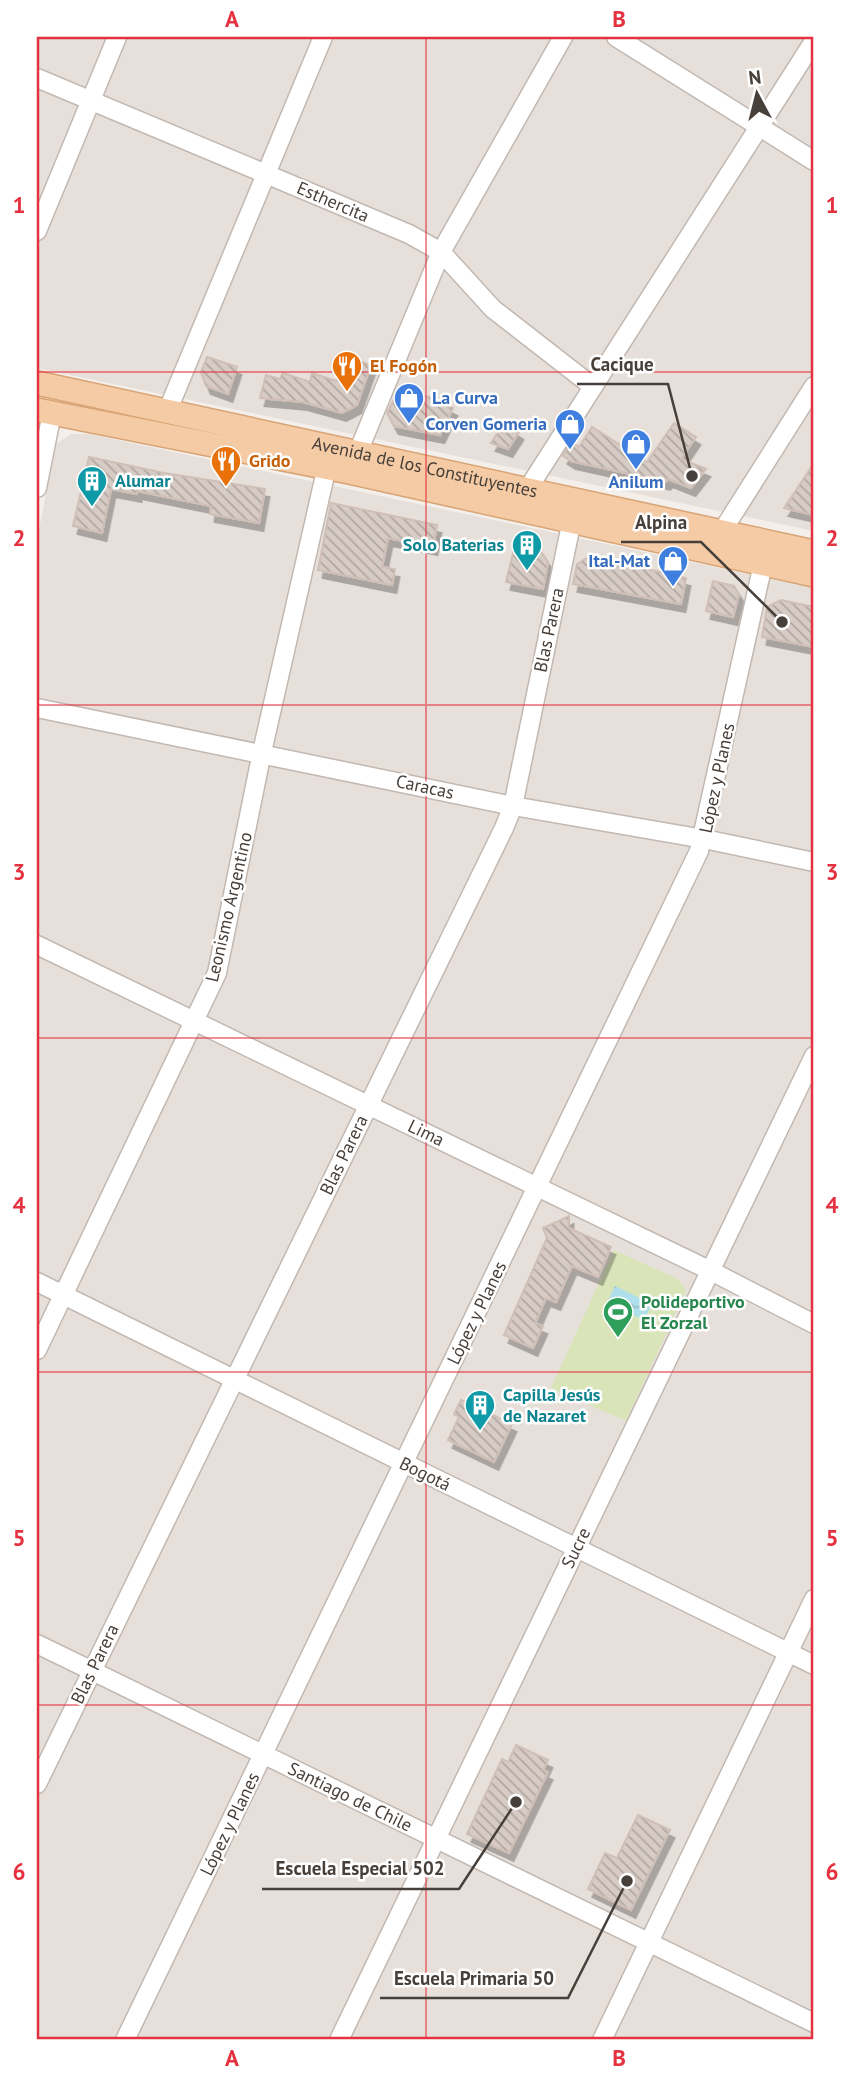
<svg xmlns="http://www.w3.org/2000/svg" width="851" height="2077" font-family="'PT Sans',sans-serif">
  <defs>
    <pattern id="water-waves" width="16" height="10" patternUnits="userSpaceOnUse" patternTransform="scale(1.75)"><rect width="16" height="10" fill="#aedfea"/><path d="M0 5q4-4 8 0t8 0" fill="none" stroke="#97c0c9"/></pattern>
    <pattern id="building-back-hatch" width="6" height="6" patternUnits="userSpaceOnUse" patternTransform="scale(1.75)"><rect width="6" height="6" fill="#d7ccc5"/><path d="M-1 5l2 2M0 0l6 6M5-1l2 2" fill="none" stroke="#b0a7a1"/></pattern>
    <filter id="shadow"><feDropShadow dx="4.5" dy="8" stdDeviation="0" flood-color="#0004"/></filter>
  </defs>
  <rect width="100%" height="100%" fill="#f4efeb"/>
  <!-- residential -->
  <g fill="#e7e0da">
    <path d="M 37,37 L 814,37 L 814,531 L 37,368 Z"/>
    <path d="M 71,434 L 89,434 L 814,588 L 814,2040 L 37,2040 L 37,539 L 56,444 Z"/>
  </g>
  <!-- park -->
  <path fill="#dae4b9" d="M 614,1250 L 678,1279 L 686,1290 L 626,1421 L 551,1388 Z"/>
  <!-- water -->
  <path fill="url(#water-waves)" d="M 615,1286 L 652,1304 L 644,1320 L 607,1303 Z"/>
  <!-- building -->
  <g fill="url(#building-back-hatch)" stroke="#cfbfb6" stroke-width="2" filter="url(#shadow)">
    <path d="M 345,356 L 371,365 L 357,405 L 342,413 L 303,402 L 260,398 L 266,375 L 280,379 L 283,373 L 310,382 L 312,373 L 336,381 Z"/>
    <path d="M 207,357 L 237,367 L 228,394 L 206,386 L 201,372 Z"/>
    <path d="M 398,391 L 430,397 L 453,408 L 440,435 L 394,426 L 387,413 Z"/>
    <path d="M 505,422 L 519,432 L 508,449 L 491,443 Z"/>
    <path d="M 674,423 L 696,437 L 681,459 L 706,469 L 691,488 L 668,479 L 666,482 L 571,461 L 563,456 L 571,442 L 579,447 L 592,427 L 647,462 Z"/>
    <path d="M 89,457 L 164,473 L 265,489 L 259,523 L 210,514 L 211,506 L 137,491 L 137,494 L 111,489 L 102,533 L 73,526 Z"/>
    <path d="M 814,463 L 814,515 L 784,508 Z"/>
    <path d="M 331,503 L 437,525 L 433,547 L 388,538 L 382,567 L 395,569 L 392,585 L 318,570 Z"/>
    <path d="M 515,545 L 540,550 L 548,562 L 543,589 L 506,582 Z"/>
    <path d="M 590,556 L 686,578 L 681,604 L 573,584 L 577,564 Z"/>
    <path d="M 713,581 L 734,586 L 739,594 L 733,617 L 706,611 Z"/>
    <path d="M 781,600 L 814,607 L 814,647 L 762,637 L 767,607 Z"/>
    <path d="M 569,1216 L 569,1228 L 611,1247 L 598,1277 L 572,1266 L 556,1302 L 546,1298 L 535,1323 L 543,1326 L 533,1348 L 504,1335 L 547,1238 L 543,1228 Z"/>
    <path d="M 461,1400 L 512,1424 L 494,1462 L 448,1440 L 459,1417 L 454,1414 Z"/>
    <path d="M 516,1745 L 548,1760 L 543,1770 L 548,1772 L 509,1853 L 467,1834 L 502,1759 L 508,1762 Z"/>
    <path d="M 638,1815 L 670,1830 L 631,1910 L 588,1889 L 605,1853 L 617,1858 Z"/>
  </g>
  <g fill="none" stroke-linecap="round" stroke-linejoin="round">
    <!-- minor casing -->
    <g stroke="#c2b8b1" stroke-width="21">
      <g id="minor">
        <path d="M 616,37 L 814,161"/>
        <path d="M 37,78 L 409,234 L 441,252 L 493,309 L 592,386"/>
        <path d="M 37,231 L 117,37"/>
        <path d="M 167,412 L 323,37"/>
        <path d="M 37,488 L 52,413"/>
        <path d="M 522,498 L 814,41"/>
        <path d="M 721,533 L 814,386"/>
        <path d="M 37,708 L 513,806 L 704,839 L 814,862"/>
        <path d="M 37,945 L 709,1270 L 814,1324"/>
        <path d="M 37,1282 L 814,1665"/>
        <path d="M 37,1350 L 217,973 L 262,752 L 325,475 L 335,463 L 358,452 L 441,252 L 563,37"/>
        <path d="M 37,1644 L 814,2023"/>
        <path d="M 37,1784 L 504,828 L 513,806 L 574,510"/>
        <path d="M 125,2040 L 699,851 L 763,564"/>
        <path d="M 339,2040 L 814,1056"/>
        <path d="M 602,2040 L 814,1599"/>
      </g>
    </g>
    <!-- major casing -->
    <g stroke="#d8a475" stroke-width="26">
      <g id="major">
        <path id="s1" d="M 37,383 L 814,552"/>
        <path d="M 37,410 L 349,472 L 814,575"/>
      </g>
    </g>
    <!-- minor -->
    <use href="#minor" stroke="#fff" stroke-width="18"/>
    <!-- major -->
    <use href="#major" stroke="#f4cba4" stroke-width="23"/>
  </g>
  <!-- grid -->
  <path fill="none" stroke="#e43240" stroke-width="2" stroke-opacity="0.55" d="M 426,37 L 426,2040M 37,372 L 814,372M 37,705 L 814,705M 37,1038 L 814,1038M 37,1372 L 814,1372M 37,1705 L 814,1705"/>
  <!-- icons -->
  <defs>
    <g id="restaurant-pin" transform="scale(1.575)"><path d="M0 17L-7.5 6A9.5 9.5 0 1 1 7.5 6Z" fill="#e8710a" stroke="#fff"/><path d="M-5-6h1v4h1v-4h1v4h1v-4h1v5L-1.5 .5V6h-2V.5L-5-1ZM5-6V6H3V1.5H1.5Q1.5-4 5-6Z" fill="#fff"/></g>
    <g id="shop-pin" transform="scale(1.575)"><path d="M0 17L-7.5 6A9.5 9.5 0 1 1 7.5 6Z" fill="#3f7fe0" stroke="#fff"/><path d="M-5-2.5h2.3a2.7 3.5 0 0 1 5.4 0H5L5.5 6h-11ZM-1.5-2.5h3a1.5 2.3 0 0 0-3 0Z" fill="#fff"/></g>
    <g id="building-pin" transform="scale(1.575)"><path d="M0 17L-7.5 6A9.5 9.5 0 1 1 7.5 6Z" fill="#0f9aa8" stroke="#fff"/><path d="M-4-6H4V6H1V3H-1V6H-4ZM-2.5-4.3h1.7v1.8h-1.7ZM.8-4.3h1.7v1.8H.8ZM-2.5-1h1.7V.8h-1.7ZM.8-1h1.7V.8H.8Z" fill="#fff"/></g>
    <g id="stadium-pin" transform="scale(1.575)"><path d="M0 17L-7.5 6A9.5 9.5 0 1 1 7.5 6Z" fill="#2e9e5b" stroke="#fff"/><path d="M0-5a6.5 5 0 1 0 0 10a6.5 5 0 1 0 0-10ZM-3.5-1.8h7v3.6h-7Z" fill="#fff"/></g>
  </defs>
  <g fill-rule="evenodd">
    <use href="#restaurant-pin" x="347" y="366"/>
    <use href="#shop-pin" x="409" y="398"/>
    <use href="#shop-pin" x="570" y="424"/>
    <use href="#shop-pin" x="636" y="444"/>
    <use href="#restaurant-pin" x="226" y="461"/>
    <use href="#building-pin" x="92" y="481"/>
    <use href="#building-pin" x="527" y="545"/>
    <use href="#shop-pin" x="673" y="561"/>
    <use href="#stadium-pin" x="618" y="1312"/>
    <use href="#building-pin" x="480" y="1405"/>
  </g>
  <g text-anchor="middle" stroke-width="5" stroke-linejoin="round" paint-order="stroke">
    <!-- street labels -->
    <g font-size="18" fill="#473f3a" stroke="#fff">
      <text transform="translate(333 202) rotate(23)" y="6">Esthercita</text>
      <text dy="6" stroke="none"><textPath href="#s1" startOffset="397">Avenida de los Constituyentes</textPath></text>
      <text transform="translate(549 630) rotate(-78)" y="6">Blas Parera</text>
      <text transform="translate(717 778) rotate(-78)" y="6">López y Planes</text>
      <text transform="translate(425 787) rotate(12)" y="6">Caracas</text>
      <text transform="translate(229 907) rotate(-77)" y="6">Leonismo Argentino</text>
      <text transform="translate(426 1133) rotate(26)" y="6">Lima</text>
      <text transform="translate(344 1155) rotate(-64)" y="6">Blas Parera</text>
      <text transform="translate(477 1313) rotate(-64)" y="6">López y Planes</text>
      <text transform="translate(425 1474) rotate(26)" y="6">Bogotá</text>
      <text transform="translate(576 1548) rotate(-64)" y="6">Sucre</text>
      <text transform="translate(95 1664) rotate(-64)" y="6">Blas Parera</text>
      <text transform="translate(350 1797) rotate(26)" y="6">Santiago de Chile</text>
      <text transform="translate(230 1824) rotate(-64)" y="6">López y Planes</text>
    </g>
    <!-- food labels -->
    <g font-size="18" font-weight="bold" fill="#c56008" stroke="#fff" text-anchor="start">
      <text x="370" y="372">El Fogón</text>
      <text x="249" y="467">Grido</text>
    </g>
    <!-- shop labels -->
    <g font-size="18" font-weight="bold" fill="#366cbe" stroke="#fff" text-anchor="end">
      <text x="432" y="404" text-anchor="start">La Curva</text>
      <text x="547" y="430">Corven Gomeria</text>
      <text x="636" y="488" text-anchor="middle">Anilum</text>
      <text x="650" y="567">Ital-Mat</text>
    </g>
    <!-- culture labels -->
    <g font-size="18" font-weight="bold" fill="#0d838f" stroke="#fff" text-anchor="start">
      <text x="115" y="487">Alumar</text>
      <text x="504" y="551" text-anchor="end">Solo Baterias</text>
      <text x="503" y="1401">Capilla Jesús<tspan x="503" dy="21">de Nazaret</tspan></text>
    </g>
    <!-- leisure labels -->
    <g font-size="18" font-weight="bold" fill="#27864d" stroke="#fff" text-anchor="start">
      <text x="641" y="1308">Polideportivo<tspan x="641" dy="21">El Zorzal</tspan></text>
    </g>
  </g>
  <!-- callouts -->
  <path fill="none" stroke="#473f3a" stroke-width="2.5" d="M692 476L668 384H577M782 622L701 542H621M516 1802L459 1889H262M627 1881L568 1998H380"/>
  <g fill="#473f3a" stroke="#fff" stroke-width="2.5">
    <circle cx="692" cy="476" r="7"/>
    <circle cx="782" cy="622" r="7"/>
    <circle cx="516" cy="1802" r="7"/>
    <circle cx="627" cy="1881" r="7"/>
  </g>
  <g font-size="19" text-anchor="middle" font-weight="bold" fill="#473f3a" stroke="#fff" stroke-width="5" stroke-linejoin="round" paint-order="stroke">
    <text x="622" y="371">Cacique</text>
    <text x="661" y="529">Alpina</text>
    <text x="360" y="1875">Escuela Especial 502</text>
    <text x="474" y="1985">Escuela Primaria 50</text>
  </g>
  <!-- border -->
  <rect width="851" height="2077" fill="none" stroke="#ffffff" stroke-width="77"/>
  <!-- north arrow -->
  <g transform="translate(757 94) rotate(353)" stroke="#ffffff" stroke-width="5" paint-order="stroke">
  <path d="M0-5L12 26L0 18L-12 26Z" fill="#473f3a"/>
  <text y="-10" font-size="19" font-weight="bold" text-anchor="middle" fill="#473f3a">N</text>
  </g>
  <rect x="38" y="38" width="774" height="2000" fill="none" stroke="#e43240" stroke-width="2.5"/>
  <g font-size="23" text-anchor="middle" font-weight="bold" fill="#e43240">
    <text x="232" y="27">A</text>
    <text x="619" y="27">B</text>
    <text x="19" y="213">1</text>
    <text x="832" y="213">1</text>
    <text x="19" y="546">2</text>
    <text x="832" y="546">2</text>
    <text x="19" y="880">3</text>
    <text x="832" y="880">3</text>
    <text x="19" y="1213">4</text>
    <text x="832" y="1213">4</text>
    <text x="19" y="1546">5</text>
    <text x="832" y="1546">5</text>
    <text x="19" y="1880">6</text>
    <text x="832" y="1880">6</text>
    <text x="232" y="2066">A</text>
    <text x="619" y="2066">B</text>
  </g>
</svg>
